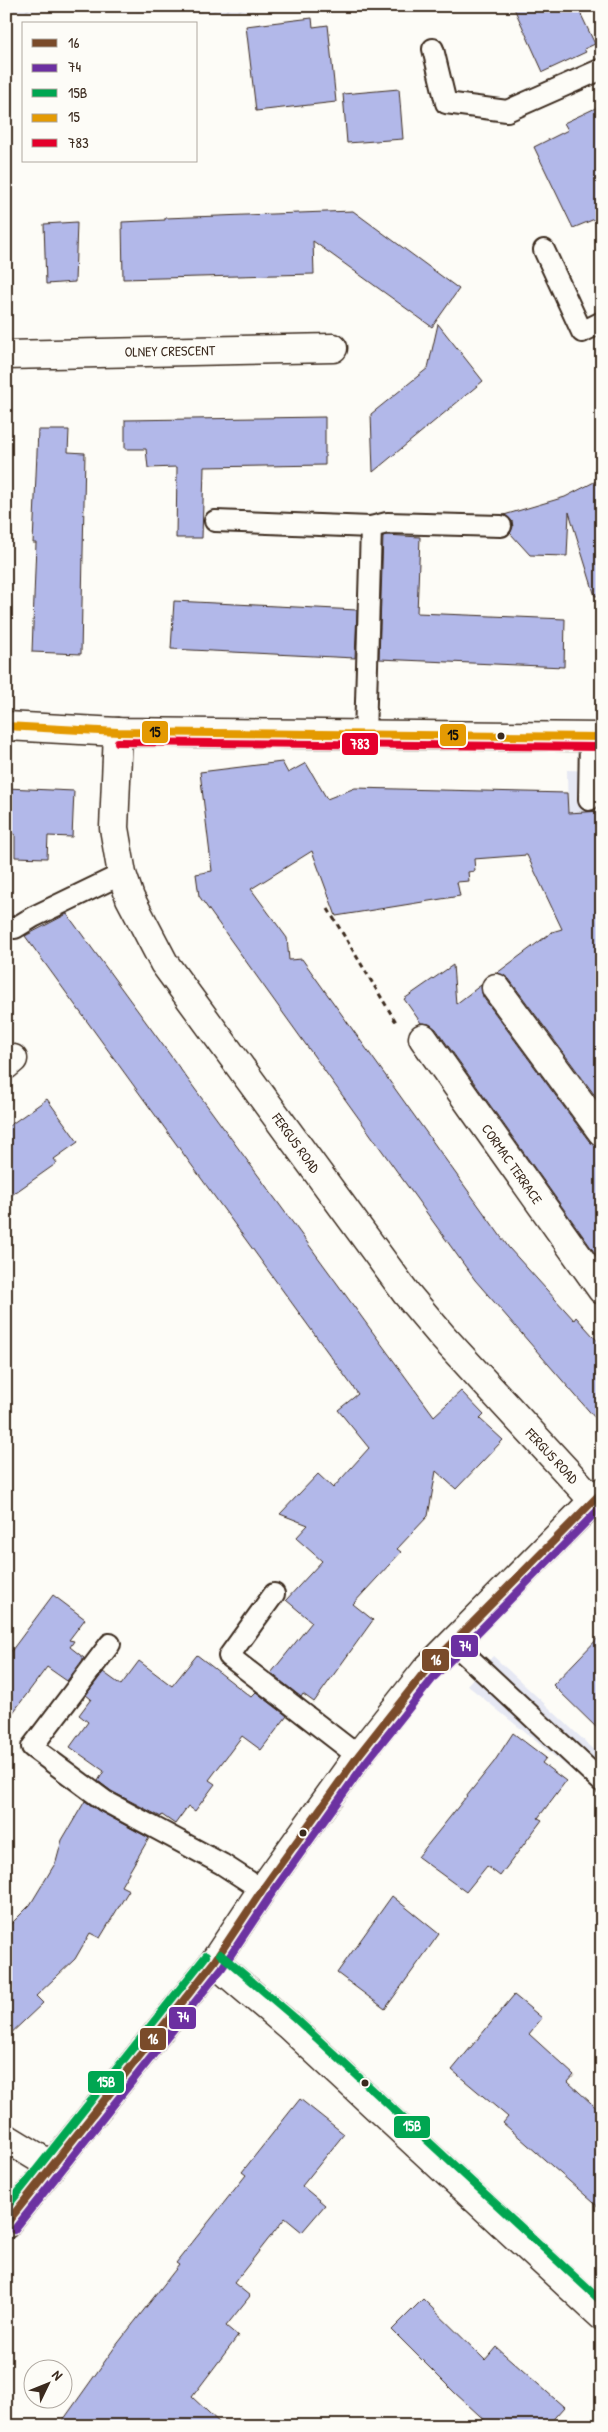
<svg xmlns="http://www.w3.org/2000/svg" width="608" height="2432" font-family="'Patrick Hand',sans-serif">
  <defs>
    <pattern id="industrial-furrows" width="10" height="10" patternUnits="userSpaceOnUse" patternTransform="scale(1.25)"><rect width="10" height="10" fill="#e6e8f3"/><path d="M-1 1l2-2M0 10L10 0M9 11l2-2" fill="none" stroke="#c6c7d0"/></pattern>
  </defs>
  <rect width="100%" height="100%" fill="#fdfcf7"/>
  <filter id="ink" filterUnits="userSpaceOnUse"><feTurbulence type="fractalNoise" baseFrequency=".02" numOctaves="2"/><feDisplacementMap in="SourceGraphic" scale="10" xChannelSelector="R" yChannelSelector="G"/><feConvolveMatrix kernelMatrix="1 2 1 2 8 2 1 2 1" color-interpolation-filters="sRGB"/></filter>
  <g filter="url(#ink)">
    <!-- built -->
    <g fill="#e6e8f3">
      <path d="M 567,770 L 602,771 L 602,901 L 568,817 Z"/>
      <path d="M 493,1656 L 602,1757 L 602,1795 L 467,1685 Z"/>
    </g>
    <!-- industrial -->
    <path fill="url(#industrial-furrows)" d="M 6,6 L 341,6 L 199,13 L 6,11 Z"/>
    <!-- building -->
    <g fill="#b2b8e9" stroke="#3b2a1e">
      <path d="M 513,6 L 577,6 L 595,44 L 584,49 L 586,52 L 543,72 Z"/>
      <path d="M 312,18 L 313,27 L 328,25 L 336,102 L 256,111 L 246,26 Z"/>
      <path d="M 399,89 L 403,139 L 347,143 L 343,94 Z"/>
      <path d="M 602,105 L 602,216 L 573,228 L 534,147 L 568,130 L 564,123 Z"/>
      <path d="M 353,211 L 459,289 L 432,327 L 313,241 L 314,274 L 123,279 L 122,222 L 165,220 L 165,218 Z"/>
      <path d="M 77,222 L 75,282 L 46,284 L 44,224 Z"/>
      <path d="M 438,324 L 483,381 L 373,472 L 371,414 L 428,368 Z"/>
      <path d="M 325,417 L 325,465 L 204,467 L 202,538 L 176,538 L 177,467 L 148,468 L 146,449 L 125,449 L 125,420 Z"/>
      <path d="M 38,430 L 69,430 L 68,452 L 85,453 L 81,654 L 32,652 L 36,543 L 33,543 Z"/>
      <path d="M 602,478 L 602,595 L 595,596 L 569,512 L 567,556 L 530,555 L 510,533 L 513,527 L 512,521 L 504,515 L 565,497 Z"/>
      <path d="M 386,535 L 420,537 L 417,613 L 565,619 L 564,667 L 379,659 L 383,536 Z"/>
      <path d="M 174,601 L 357,610 L 355,658 L 171,649 Z"/>
      <path d="M 282,762 L 288,773 L 306,763 L 327,799 L 355,788 L 567,793 L 568,813 L 602,811 L 602,1105 L 509,979 L 497,973 L 552,932 L 562,929 L 527,855 L 474,859 L 475,871 L 468,872 L 469,881 L 457,882 L 460,896 L 336,916 L 312,851 L 251,889 L 287,938 L 289,960 L 302,959 L 509,1248 L 574,1320 L 576,1317 L 602,1346 L 602,1426 L 475,1280 L 199,896 L 196,874 L 212,871 L 200,772 Z"/>
      <path d="M 6,788 L 74,791 L 72,837 L 48,836 L 47,858 L 15,857 L 15,834 L 6,834 Z"/>
      <path d="M 67,914 L 434,1416 L 461,1391 L 484,1415 L 480,1419 L 503,1440 L 456,1489 L 436,1471 L 428,1516 L 397,1549 L 401,1552 L 353,1604 L 373,1620 L 314,1702 L 303,1694 L 301,1697 L 271,1673 L 312,1622 L 286,1600 L 322,1561 L 296,1538 L 308,1525 L 280,1514 L 318,1474 L 333,1488 L 369,1448 L 338,1410 L 358,1394 L 25,936 Z"/>
      <path d="M 453,965 L 456,1004 L 481,985 L 483,997 L 589,1141 L 595,1146 L 602,1147 L 602,1263 L 436,1029 L 429,1024 L 421,1023 L 404,999 Z"/>
      <path d="M 47,1099 L 78,1142 L 54,1159 L 57,1163 L 6,1199 L 6,1128 Z"/>
      <path d="M 53,1595 L 85,1619 L 69,1640 L 74,1641 L 70,1647 L 84,1658 L 67,1681 L 47,1667 L 6,1722 L 6,1658 Z"/>
      <path d="M 602,1634 L 602,1733 L 553,1685 Z"/>
      <path d="M 197,1655 L 251,1697 L 256,1692 L 287,1716 L 261,1750 L 242,1736 L 209,1780 L 215,1784 L 195,1811 L 188,1806 L 175,1824 L 162,1815 L 161,1817 L 111,1791 L 98,1781 L 104,1771 L 70,1747 L 88,1722 L 79,1715 L 91,1699 L 86,1695 L 103,1672 L 121,1685 L 139,1661 L 172,1686 Z"/>
      <path d="M 513,1733 L 546,1758 L 542,1763 L 566,1781 L 538,1818 L 542,1820 L 500,1876 L 487,1866 L 466,1892 L 418,1857 L 494,1762 Z"/>
      <path d="M 85,1801 L 99,1811 L 149,1838 L 121,1886 L 129,1890 L 100,1938 L 90,1933 L 75,1959 L 36,1996 L 43,2003 L 6,2038 L 6,1929 L 30,1905 L 56,1862 L 62,1840 Z"/>
      <path d="M 392,1896 L 439,1934 L 385,2009 L 337,1973 Z"/>
      <path d="M 514,1995 L 542,2018 L 529,2034 L 574,2075 L 568,2082 L 602,2113 L 602,2210 L 503,2123 L 508,2117 L 452,2070 Z"/>
      <path d="M 300,2099 L 344,2134 L 302,2186 L 325,2205 L 302,2232 L 285,2218 L 234,2283 L 250,2296 L 226,2326 L 238,2336 L 192,2397 L 223,2426 L 59,2426 L 115,2347 L 179,2265 L 176,2263 L 246,2175 L 242,2172 Z"/>
      <path d="M 423,2299 L 485,2360 L 496,2347 L 564,2407 L 547,2426 L 491,2426 L 455,2393 L 392,2330 Z"/>
    </g>
    <g fill="none" stroke-linecap="round" stroke-linejoin="round">
      <!-- lane casing -->
      <g stroke="#3b2a1e" stroke-width="24">
        <g id="lane">
          <path d="M 433,49 L 446,103 L 507,111 L 602,69"/>
          <path d="M 544,250 L 582,332 L 602,322"/>
          <path d="M 215,521 L 371,527 L 387,523 L 501,526"/>
          <path d="M 365,736 L 371,527"/>
          <path d="M 589,800 L 590,737"/>
          <path d="M 15,928 L 33,917 L 122,874"/>
          <path d="M 274,1594 L 229,1656 L 358,1756"/>
          <path d="M 452,1642 L 602,1782"/>
          <path d="M 110,1644 L 32,1747 L 105,1801 L 222,1864 L 262,1890"/>
        </g>
      </g>
      <!-- street casing -->
      <g stroke="#3b2a1e" stroke-width="31">
        <g id="street">
          <path d="M 6,355 L 333,348"/>
          <path d="M 118,732 L 114,828 L 122,874 L 130,898 L 164,963 L 406,1293 L 443,1337 L 593,1500"/>
          <path d="M 496,988 L 602,1132"/>
          <path d="M 423,1038 L 602,1290"/>
          <path d="M 6,1065 L 13,1059"/>
          <path d="M 6,2138 L 52,2166"/>
        </g>
      </g>
      <!-- secondary casing -->
      <g stroke="#3b2a1e" stroke-width="31">
        <g id="secondary">
          <path d="M 6,726 L 118,732 L 602,737"/>
          <path d="M 214,1962 L 288,2025 L 602,2316"/>
          <path d="M 6,2224 L 214,1962 L 262,1890 L 358,1756 L 426,1670 L 602,1492"/>
        </g>
      </g>
      <!-- path -->
      <path stroke="#3b2a1e" stroke-width="3" stroke-dasharray="5 4" stroke-linecap="butt" d="M 328,909 L 396,1022"/>
      <!-- lane -->
      <use href="#lane" stroke="#fdfcf7" stroke-width="20"/>
      <!-- street -->
      <use href="#street" stroke="#fdfcf7" stroke-width="28"/>
      <!-- secondary -->
      <use href="#secondary" stroke="#fdfcf7" stroke-width="28"/>
      <!-- bus-1 casing -->
      <g stroke="#fdfcf7" stroke-width="11">
        <path id="bus-1" d="M 6,2224 L 214,1962 L 262,1890 L 358,1756 L 426,1670 L 602,1492"/>
      </g>
      <!-- bus-2 casing -->
      <g stroke="#fdfcf7" stroke-width="11">
        <path id="bus-2" d="M 14,2230 L 222,1968 L 270,1896 L 366,1762 L 434,1677 L 602,1506"/>
      </g>
      <!-- bus-3 casing -->
      <g stroke="#fdfcf7" stroke-width="11">
        <g id="bus-3">
          <path d="M 220,1954 L 295,2018 L 602,2302"/>
          <path d="M 6,2208 L 206,1956"/>
        </g>
      </g>
      <!-- bus-4 casing -->
      <g stroke="#fdfcf7" stroke-width="11">
        <path id="bus-4" d="M 6,726 L 118,732 L 602,737"/>
      </g>
      <!-- bus-5 casing -->
      <g stroke="#fdfcf7" stroke-width="11">
        <path id="bus-5" d="M 118,742 L 602,747"/>
      </g>
      <!-- bus-1 -->
      <use href="#bus-1" stroke="#7a4b2a" stroke-width="8"/>
      <!-- bus-2 -->
      <use href="#bus-2" stroke="#6c30a1" stroke-width="8"/>
      <!-- bus-3 -->
      <use href="#bus-3" stroke="#00a651" stroke-width="8"/>
      <!-- bus-4 -->
      <use href="#bus-4" stroke="#e49a03" stroke-width="8"/>
      <!-- bus-5 -->
      <use href="#bus-5" stroke="#e4002b" stroke-width="8"/>
    </g>
  </g>
  <!-- markers -->
  <g fill="#3b2a1e" stroke="#fdfcf7" stroke-width="2">
    <circle cx="501" cy="736" r="4.5"/>
    <circle cx="303" cy="1833" r="4.5"/>
    <circle cx="365" cy="2083" r="4.5"/>
  </g>
  <g text-anchor="middle" stroke-width="5" stroke-linejoin="round" paint-order="stroke">
    <!-- street labels -->
    <g font-size="14" fill="#3b2a1e" stroke="#fdfcf7">
      <text transform="translate(170 351) rotate(-1)" y="5">OLNEY CRESCENT</text>
      <text transform="translate(296 1143) rotate(54)" y="5">FERGUS ROAD</text>
      <text transform="translate(512 1164) rotate(55)" y="5">CORMAC TERRACE</text>
      <text transform="translate(552 1456) rotate(47)" y="5">FERGUS ROAD</text>
    </g>
  </g>
  <g stroke="#fdfcf7" stroke-width="2">
    <rect x="141" y="720" width="28" height="24" rx="5" fill="#e49a03"/>
    <rect x="439" y="723" width="28" height="24" rx="5" fill="#e49a03"/>
    <rect x="341" y="732" width="38" height="24" rx="5" fill="#e4002b"/>
    <rect x="450" y="1634" width="29" height="24" rx="5" fill="#6c30a1"/>
    <rect x="421" y="1648" width="29" height="24" rx="5" fill="#7a4b2a"/>
    <rect x="168" y="2006" width="29" height="24" rx="5" fill="#6c30a1"/>
    <rect x="139" y="2027" width="28" height="24" rx="5" fill="#7a4b2a"/>
    <rect x="87" y="2070" width="38" height="24" rx="5" fill="#00a651"/>
    <rect x="393" y="2115" width="38" height="24" rx="5" fill="#00a651"/>
  </g>
  <g font-size="14" text-anchor="middle" font-weight="bold" fill="#fff">
    <text x="360" y="749">783</text>
    <text x="465" y="1651">74</text>
    <text x="436" y="1665">16</text>
    <text x="183" y="2022">74</text>
    <text x="153" y="2044">16</text>
    <text x="106" y="2087">15B</text>
    <text x="412" y="2131">15B</text>
  </g>
  <g font-size="14" text-anchor="middle" font-weight="bold" fill="#111">
    <text x="155" y="737">15</text>
    <text x="453" y="740">15</text>
  </g>
  <!-- margin -->
  <rect width="608" height="2432" fill="none" stroke="#fdfcf7" stroke-width="25"/>
  <rect x="12" y="12" width="583" height="2407" fill="none" stroke="#3b2a1e" stroke-width="2" filter="url(#ink)"/>
  <!-- legend -->
  <rect x="22" y="22" width="175" height="140" fill="#fdfcf7" stroke="#afa8a0"/>
  <rect x="32" y="39" width="25" height="8" fill="#7a4b2a" stroke="#afa8a0"/>
  <text x="68" y="48" font-size="15" fill="#3b2a1e">16</text>
  <rect x="32" y="64" width="25" height="8" fill="#6c30a1" stroke="#afa8a0"/>
  <text x="68" y="72" font-size="15" fill="#3b2a1e">74</text>
  <rect x="32" y="89" width="25" height="8" fill="#00a651" stroke="#afa8a0"/>
  <text x="68" y="98" font-size="15" fill="#3b2a1e">15B</text>
  <rect x="32" y="114" width="25" height="8" fill="#e49a03" stroke="#afa8a0"/>
  <text x="68" y="122" font-size="15" fill="#3b2a1e">15</text>
  <rect x="32" y="139" width="25" height="8" fill="#e4002b" stroke="#afa8a0"/>
  <text x="68" y="148" font-size="15" fill="#3b2a1e">783</text>
  <!-- north arrow -->
  <g transform="translate(48 2384) rotate(47)"><circle r="24" fill="#fdfcf7" stroke="#afa8a0"/>
  <path d="M0-4L9 19L0 12L-9 19Z" fill="#3b2a1e"/>
  <text y="-8" font-size="14" font-weight="bold" text-anchor="middle" fill="#3b2a1e">N</text>
  </g>
</svg>
